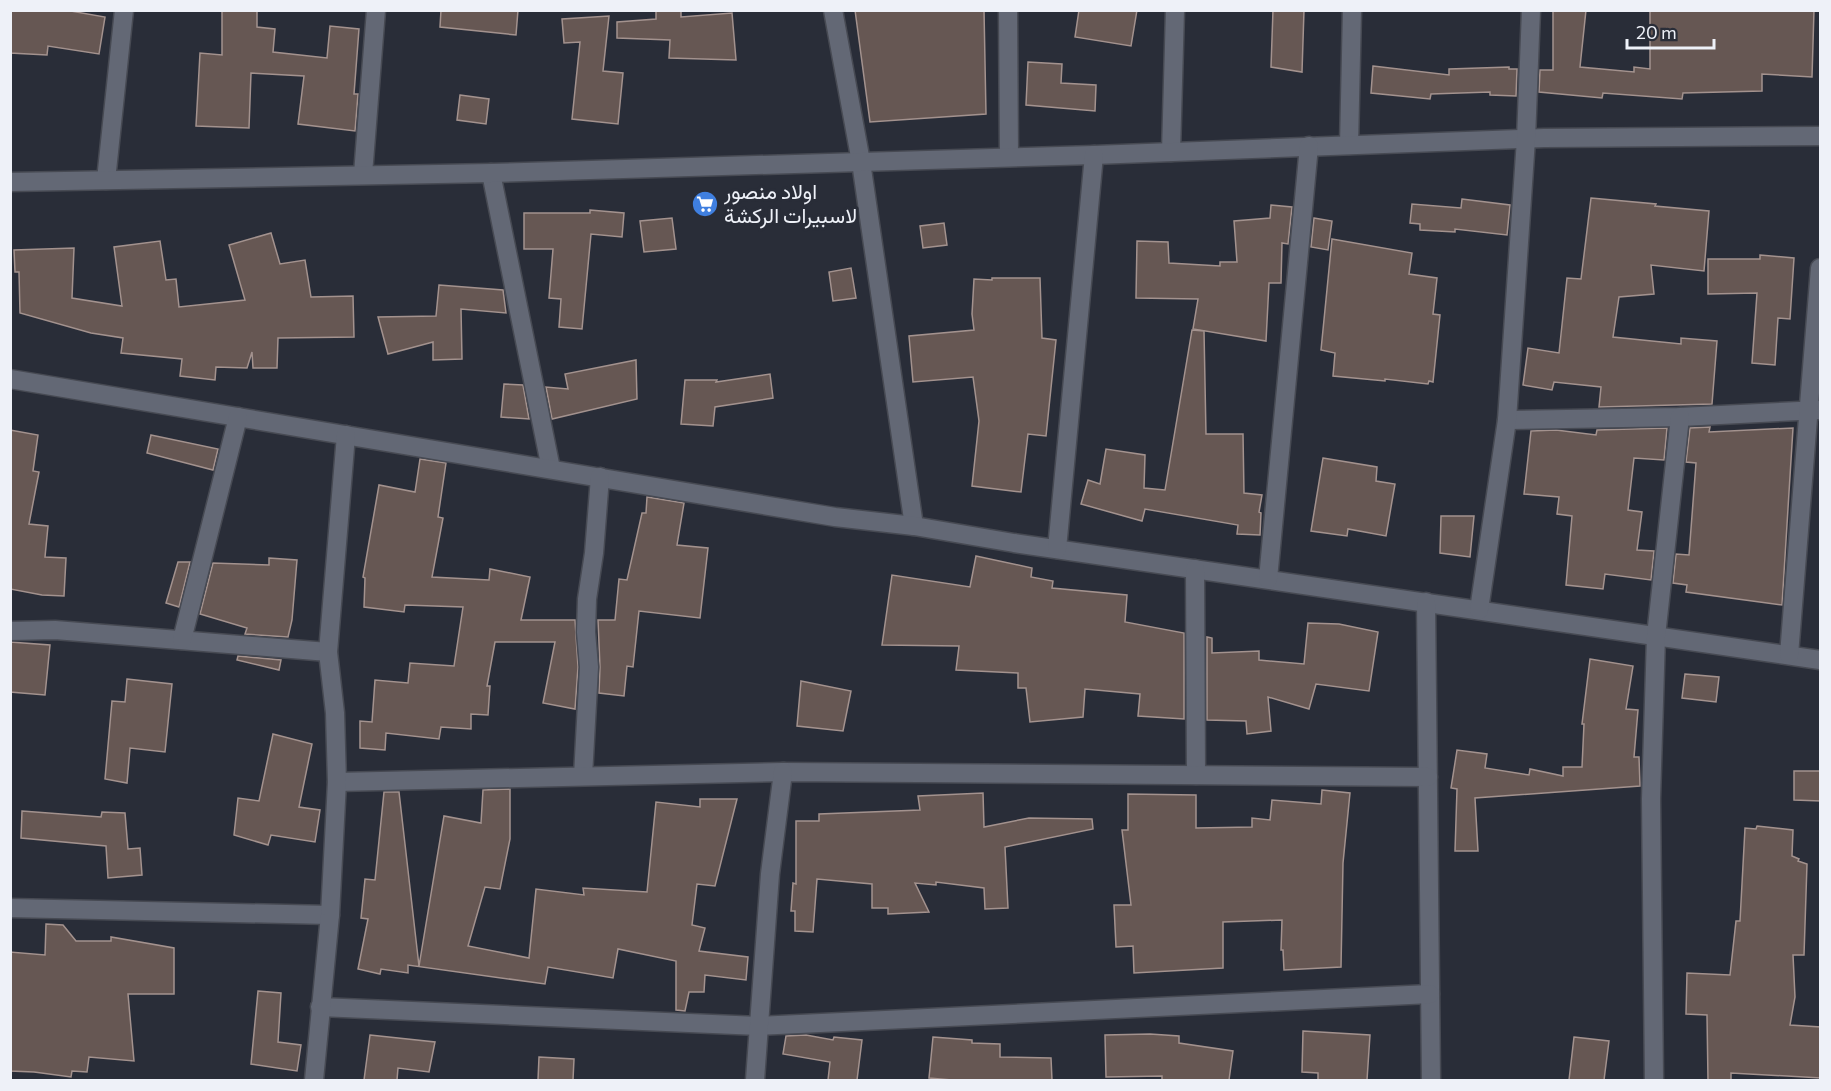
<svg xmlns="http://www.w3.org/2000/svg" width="1831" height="1091" font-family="Commissioner,Vazirmatn,sans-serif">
  <rect width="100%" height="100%" fill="#292d38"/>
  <!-- building -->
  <g fill="#665753" stroke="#a3928e" stroke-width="1.5">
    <path d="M 10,10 L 65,10 L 105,17 L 99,54 L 48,46 L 47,55 L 10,53 Z"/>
    <path d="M 222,10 L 257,10 L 257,27 L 275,29 L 273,52 L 327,58 L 330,26 L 359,29 L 354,94 L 358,94 L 355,131 L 298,124 L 304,76 L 251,73 L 249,128 L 196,126 L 200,53 L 222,55 Z"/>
    <path d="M 441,10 L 518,10 L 516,35 L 440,27 Z"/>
    <path d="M 656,10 L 681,10 L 681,17 L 732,13 L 736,60 L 669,58 L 670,40 L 617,38 L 617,22 L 656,19 Z"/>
    <path d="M 855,10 L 984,10 L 986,114 L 870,122 Z"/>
    <path d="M 1079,10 L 1137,10 L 1131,46 L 1075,37 Z"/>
    <path d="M 1273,10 L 1304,10 L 1302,72 L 1271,67 Z"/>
    <path d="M 1553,10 L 1586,10 L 1580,67 L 1634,72 L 1634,67 L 1650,69 L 1650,10 L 1814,10 L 1812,77 L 1762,74 L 1762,91 L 1683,93 L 1682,99 L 1603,93 L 1602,98 L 1539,92 L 1540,70 L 1553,70 Z"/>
    <path d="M 609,16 L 603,71 L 623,73 L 618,124 L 572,119 L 580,42 L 564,43 L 562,19 Z"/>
    <path d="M 1028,62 L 1062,64 L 1061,83 L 1096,85 L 1095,111 L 1026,105 Z"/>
    <path d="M 1373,66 L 1449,75 L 1449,69 L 1509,67 L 1509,69 L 1517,69 L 1516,96 L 1490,95 L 1490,92 L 1431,94 L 1430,99 L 1371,93 Z"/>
    <path d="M 460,95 L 489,99 L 486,124 L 457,120 Z"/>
    <path d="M 1591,198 L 1656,204 L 1655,206 L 1709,211 L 1704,271 L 1651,265 L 1654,294 L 1619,297 L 1613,337 L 1681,344 L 1681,338 L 1717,341 L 1712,404 L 1599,407 L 1601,387 L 1554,382 L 1552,390 L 1523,385 L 1528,348 L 1559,353 L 1567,278 L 1581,279 Z"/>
    <path d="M 1462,199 L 1510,205 L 1507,235 L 1455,229 L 1455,232 L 1420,230 L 1420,224 L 1410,223 L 1412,204 L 1461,208 Z"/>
    <path d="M 1271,205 L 1292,207 L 1288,244 L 1282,243 L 1281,283 L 1269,283 L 1266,341 L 1193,329 L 1198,299 L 1136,298 L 1137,241 L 1168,242 L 1169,263 L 1220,266 L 1220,262 L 1237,262 L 1234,221 L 1270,218 Z"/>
    <path d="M 590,210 L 624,213 L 622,237 L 591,234 L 582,329 L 559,327 L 561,299 L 549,298 L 553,249 L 524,249 L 524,213 L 590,213 Z"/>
    <path d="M 672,218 L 676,249 L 644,252 L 640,221 Z"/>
    <path d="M 1314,218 L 1332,221 L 1328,250 L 1311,247 Z"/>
    <path d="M 944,223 L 947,245 L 923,248 L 920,226 Z"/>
    <path d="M 271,233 L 280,264 L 305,260 L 311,297 L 353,296 L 354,337 L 278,338 L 277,368 L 253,368 L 252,352 L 247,368 L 216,367 L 215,380 L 180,376 L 182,359 L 121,353 L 123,338 L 91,333 L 20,313 L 19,272 L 15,272 L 14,250 L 74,248 L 72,298 L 122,306 L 114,247 L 160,241 L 166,280 L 176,279 L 179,307 L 245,300 L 229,245 Z"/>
    <path d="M 1332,239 L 1412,253 L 1409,274 L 1437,278 L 1433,314 L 1440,315 L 1433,382 L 1429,381 L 1428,384 L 1385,379 L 1385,381 L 1333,376 L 1335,353 L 1321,350 Z"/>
    <path d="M 1760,255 L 1794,258 L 1790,319 L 1778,318 L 1775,365 L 1752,363 L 1757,293 L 1708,294 L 1708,259 L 1760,259 Z"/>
    <path d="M 851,268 L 856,298 L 833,301 L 829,272 Z"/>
    <path d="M 992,278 L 1040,278 L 1042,338 L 1056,340 L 1046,436 L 1028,434 L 1021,492 L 972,486 L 979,421 L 973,377 L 913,382 L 909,336 L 974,330 L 972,314 L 974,279 L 992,280 Z"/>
    <path d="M 439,285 L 503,290 L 506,313 L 461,309 L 462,359 L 433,360 L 433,342 L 388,354 L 378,317 L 436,316 Z"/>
    <path d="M 1192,330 L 1204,331 L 1206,434 L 1243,434 L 1244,493 L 1262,495 L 1259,512 L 1261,513 L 1260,535 L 1237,534 L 1238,525 L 1145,509 L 1142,521 L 1081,504 L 1088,480 L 1100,484 L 1106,449 L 1145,455 L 1144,488 L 1165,490 Z"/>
    <path d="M 636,360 L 637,399 L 552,419 L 546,387 L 568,389 L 565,374 Z"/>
    <path d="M 770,374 L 773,398 L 715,407 L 713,426 L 681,424 L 685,380 L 717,380 L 716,382 Z"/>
    <path d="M 504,384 L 523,385 L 529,419 L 501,417 Z"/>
    <path d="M 1710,427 L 1709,432 L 1793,428 L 1782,605 L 1686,592 L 1687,585 L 1673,583 L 1676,554 L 1689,555 L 1696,463 L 1686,462 L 1690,428 Z"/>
    <path d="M 1667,428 L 1664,460 L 1634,458 L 1628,510 L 1642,512 L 1637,550 L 1654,551 L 1651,580 L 1605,574 L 1603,589 L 1566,585 L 1572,516 L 1557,514 L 1559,497 L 1524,494 L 1531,431 L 1556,430 L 1596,435 L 1597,430 Z"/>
    <path d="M 10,430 L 38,435 L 33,471 L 39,472 L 29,524 L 48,526 L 45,557 L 66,558 L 64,596 L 42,595 L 10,589 Z"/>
    <path d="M 151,435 L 218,449 L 213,470 L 147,453 Z"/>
    <path d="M 1323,458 L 1377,467 L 1376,481 L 1395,484 L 1386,536 L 1348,529 L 1347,536 L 1311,531 Z"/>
    <path d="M 420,459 L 446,463 L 438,517 L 443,518 L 432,577 L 489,580 L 490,569 L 530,577 L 521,620 L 575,620 L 578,667 L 575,709 L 543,703 L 555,642 L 495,642 L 487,686 L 490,686 L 488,715 L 471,714 L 471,729 L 441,727 L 439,739 L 386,733 L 385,750 L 360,748 L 360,721 L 372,722 L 375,680 L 408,683 L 410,663 L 454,666 L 463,607 L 405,605 L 404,612 L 364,607 L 365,578 L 363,577 L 379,485 L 415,492 Z"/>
    <path d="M 647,497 L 684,503 L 677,545 L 708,548 L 700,618 L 639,611 L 633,667 L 627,666 L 624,696 L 599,693 L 600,667 L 598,620 L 615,620 L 619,579 L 627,580 L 642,513 L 646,513 Z"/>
    <path d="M 1441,516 L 1474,516 L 1470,557 L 1440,553 Z"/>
    <path d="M 976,556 L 1032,568 L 1031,577 L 1053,581 L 1052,588 L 1127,595 L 1125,622 L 1184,633 L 1184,719 L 1138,716 L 1140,694 L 1085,689 L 1083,717 L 1030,722 L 1026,688 L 1018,688 L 1018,673 L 956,670 L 959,646 L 882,645 L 892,575 L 970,587 Z"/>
    <path d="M 269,558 L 297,560 L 292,620 L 288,637 L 245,634 L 247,628 L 200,614 L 213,563 L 269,565 Z"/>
    <path d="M 178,562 L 190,562 L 179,607 L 166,603 Z"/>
    <path d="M 1308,623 L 1339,624 L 1378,632 L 1369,691 L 1316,684 L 1309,709 L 1268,697 L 1271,731 L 1247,734 L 1246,721 L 1207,720 L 1207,637 L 1212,638 L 1212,653 L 1259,651 L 1259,660 L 1304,664 Z"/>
    <path d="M 10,642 L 50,645 L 45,695 L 10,692 Z"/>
    <path d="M 238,656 L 281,660 L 279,670 L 237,660 Z"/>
    <path d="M 1590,659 L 1633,666 L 1626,709 L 1638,710 L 1634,757 L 1639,757 L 1640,786 L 1475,798 L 1478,851 L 1455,851 L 1457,789 L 1451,788 L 1457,750 L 1487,754 L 1485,768 L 1529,775 L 1530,769 L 1563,776 L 1563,767 L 1582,767 L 1584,724 L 1582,724 Z"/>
    <path d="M 1685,674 L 1719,677 L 1716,702 L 1682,698 Z"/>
    <path d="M 127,679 L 172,684 L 165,752 L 130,748 L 127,783 L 105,779 L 112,701 L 125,702 Z"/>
    <path d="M 801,681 L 851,691 L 843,731 L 797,726 Z"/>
    <path d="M 273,734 L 312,744 L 299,807 L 320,810 L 315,842 L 271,835 L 268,845 L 234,835 L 238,798 L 259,801 Z"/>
    <path d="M 1794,771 L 1821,771 L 1821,801 L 1794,800 Z"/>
    <path d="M 510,789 L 510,839 L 500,889 L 485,887 L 468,946 L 529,958 L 536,889 L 584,895 L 583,888 L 647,892 L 656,802 L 700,807 L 700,799 L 737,799 L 715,886 L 697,884 L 692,925 L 705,928 L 699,951 L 748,957 L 746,980 L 705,975 L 704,992 L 689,992 L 685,1011 L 676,1010 L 676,961 L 618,949 L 613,978 L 548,967 L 545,984 L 408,965 L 408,973 L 381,969 L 380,974 L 358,969 L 368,919 L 361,918 L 365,879 L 375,880 L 384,792 L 399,792 L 419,966 L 444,816 L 481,823 L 483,790 Z"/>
    <path d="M 1322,790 L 1350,793 L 1343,863 L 1341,967 L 1284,970 L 1283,950 L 1281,950 L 1282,920 L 1223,922 L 1223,968 L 1134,973 L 1133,946 L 1116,947 L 1114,905 L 1131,905 L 1122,830 L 1128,830 L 1128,794 L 1196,795 L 1196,828 L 1252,827 L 1252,818 L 1270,820 L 1272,800 L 1321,804 Z"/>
    <path d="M 983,793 L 984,827 L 1029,818 L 1092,819 L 1093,829 L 1005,847 L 1008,908 L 985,909 L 984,888 L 936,882 L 936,885 L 915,883 L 929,912 L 888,914 L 888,908 L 872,908 L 872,884 L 817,879 L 813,932 L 795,931 L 795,911 L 791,911 L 793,883 L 796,884 L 796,821 L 819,821 L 819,814 L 920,810 L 918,796 Z"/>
    <path d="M 22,811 L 101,817 L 102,812 L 125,813 L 128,849 L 140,848 L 142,875 L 108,878 L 106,846 L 21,838 Z"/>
    <path d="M 1757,826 L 1793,830 L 1792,856 L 1799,859 L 1798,861 L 1807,864 L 1804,955 L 1793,955 L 1795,997 L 1790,1025 L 1821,1027 L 1821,1078 L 1731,1073 L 1731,1080 L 1708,1080 L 1707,1015 L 1686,1014 L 1687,973 L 1730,975 L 1736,921 L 1740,921 L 1745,828 L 1756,829 Z"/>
    <path d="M 46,924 L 63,925 L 76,941 L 111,941 L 111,937 L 174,948 L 174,994 L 128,994 L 134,1061 L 89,1057 L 87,1072 L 72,1071 L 71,1077 L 34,1072 L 10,1071 L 10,952 L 45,955 Z"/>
    <path d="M 258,991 L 281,993 L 278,1042 L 301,1045 L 297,1071 L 251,1064 Z"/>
    <path d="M 1303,1031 L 1370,1035 L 1367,1080 L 1318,1080 L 1318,1073 L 1302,1072 Z"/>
    <path d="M 1150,1034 L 1179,1036 L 1179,1043 L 1233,1051 L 1229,1080 L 1162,1080 L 1162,1076 L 1106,1077 L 1105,1035 Z"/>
    <path d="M 370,1035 L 435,1042 L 429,1072 L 398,1068 L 397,1080 L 364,1080 Z"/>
    <path d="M 806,1035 L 833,1040 L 834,1037 L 862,1040 L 857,1080 L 828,1080 L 830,1062 L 783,1054 L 786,1036 Z"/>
    <path d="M 933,1037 L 972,1040 L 972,1043 L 1000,1044 L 1000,1057 L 1051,1058 L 1052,1080 L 952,1080 L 929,1078 Z"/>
    <path d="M 1574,1037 L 1609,1041 L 1604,1080 L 1569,1080 Z"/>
    <path d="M 539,1057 L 574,1059 L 573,1080 L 538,1080 Z"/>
  </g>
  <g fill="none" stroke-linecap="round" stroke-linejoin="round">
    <!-- minor casing -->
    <g stroke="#474a53" stroke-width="21">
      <g id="minor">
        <path d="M 833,10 L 861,162 L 914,526"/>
        <path d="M 1008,10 L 1009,157"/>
        <path d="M 1349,145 L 1352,10"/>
        <path d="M 1171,152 L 1175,10"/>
        <path d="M 491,173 L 551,469"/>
        <path d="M 363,174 L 376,10"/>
        <path d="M 106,180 L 124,10"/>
        <path d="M 10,182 L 491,173 L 1094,155 L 1544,138 L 1820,136"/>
        <path d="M 10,379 L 835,517 L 914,526 L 1014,543 L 1820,660"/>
        <path d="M 1507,420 L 1680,417 L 1820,410"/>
        <path d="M 1057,549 L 1094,155"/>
        <path d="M 1195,569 L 1196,775"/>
        <path d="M 1268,579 L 1309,146"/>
        <path d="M 1426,602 L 1431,1080"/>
        <path d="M 1479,610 L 1507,420 L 1526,139 L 1531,10"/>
        <path d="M 10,631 L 55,630 L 328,652"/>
        <path d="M 182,640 L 238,417"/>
        <path d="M 1789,655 L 1820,268"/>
        <path d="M 583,776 L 589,667 L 586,632 L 587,599 L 594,553 L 600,477"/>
        <path d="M 337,782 L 783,772 L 1428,777"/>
        <path d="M 10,908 L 330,915"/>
        <path d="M 320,1007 L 759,1026 L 1430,994"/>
        <path d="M 314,1080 L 330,915 L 337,782 L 335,713 L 328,652 L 346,435"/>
        <path d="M 755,1080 L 770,874 L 783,772"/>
        <path d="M 1654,1080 L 1651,799 L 1656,636 L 1680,417"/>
      </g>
    </g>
    <!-- minor -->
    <use href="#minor" stroke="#636875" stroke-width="18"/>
  </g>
  <!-- icons -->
  <defs>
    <g id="supermarket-disc" transform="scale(1.35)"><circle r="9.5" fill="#3f7fe0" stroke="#292d38"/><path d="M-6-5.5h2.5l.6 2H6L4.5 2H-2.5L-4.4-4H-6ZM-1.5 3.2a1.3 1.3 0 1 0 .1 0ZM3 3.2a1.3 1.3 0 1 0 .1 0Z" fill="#fff"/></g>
  </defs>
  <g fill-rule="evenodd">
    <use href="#supermarket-disc" x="705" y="204"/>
  </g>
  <g text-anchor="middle" stroke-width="6" stroke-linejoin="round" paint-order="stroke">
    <!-- poi labels -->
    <g font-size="21" fill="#eef1f8" stroke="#292d38" text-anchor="start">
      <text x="724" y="199">اولاد منصور<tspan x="724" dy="24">لاسبيرات الركشة</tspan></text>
    </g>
  </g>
  <!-- border -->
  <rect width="1831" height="1091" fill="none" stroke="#eef1f8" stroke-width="24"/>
  <!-- scale -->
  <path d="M1627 39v9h87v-9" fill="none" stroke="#eef1f8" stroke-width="3"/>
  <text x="1636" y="39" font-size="18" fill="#eef1f8" stroke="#292d38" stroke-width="4.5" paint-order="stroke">20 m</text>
</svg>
